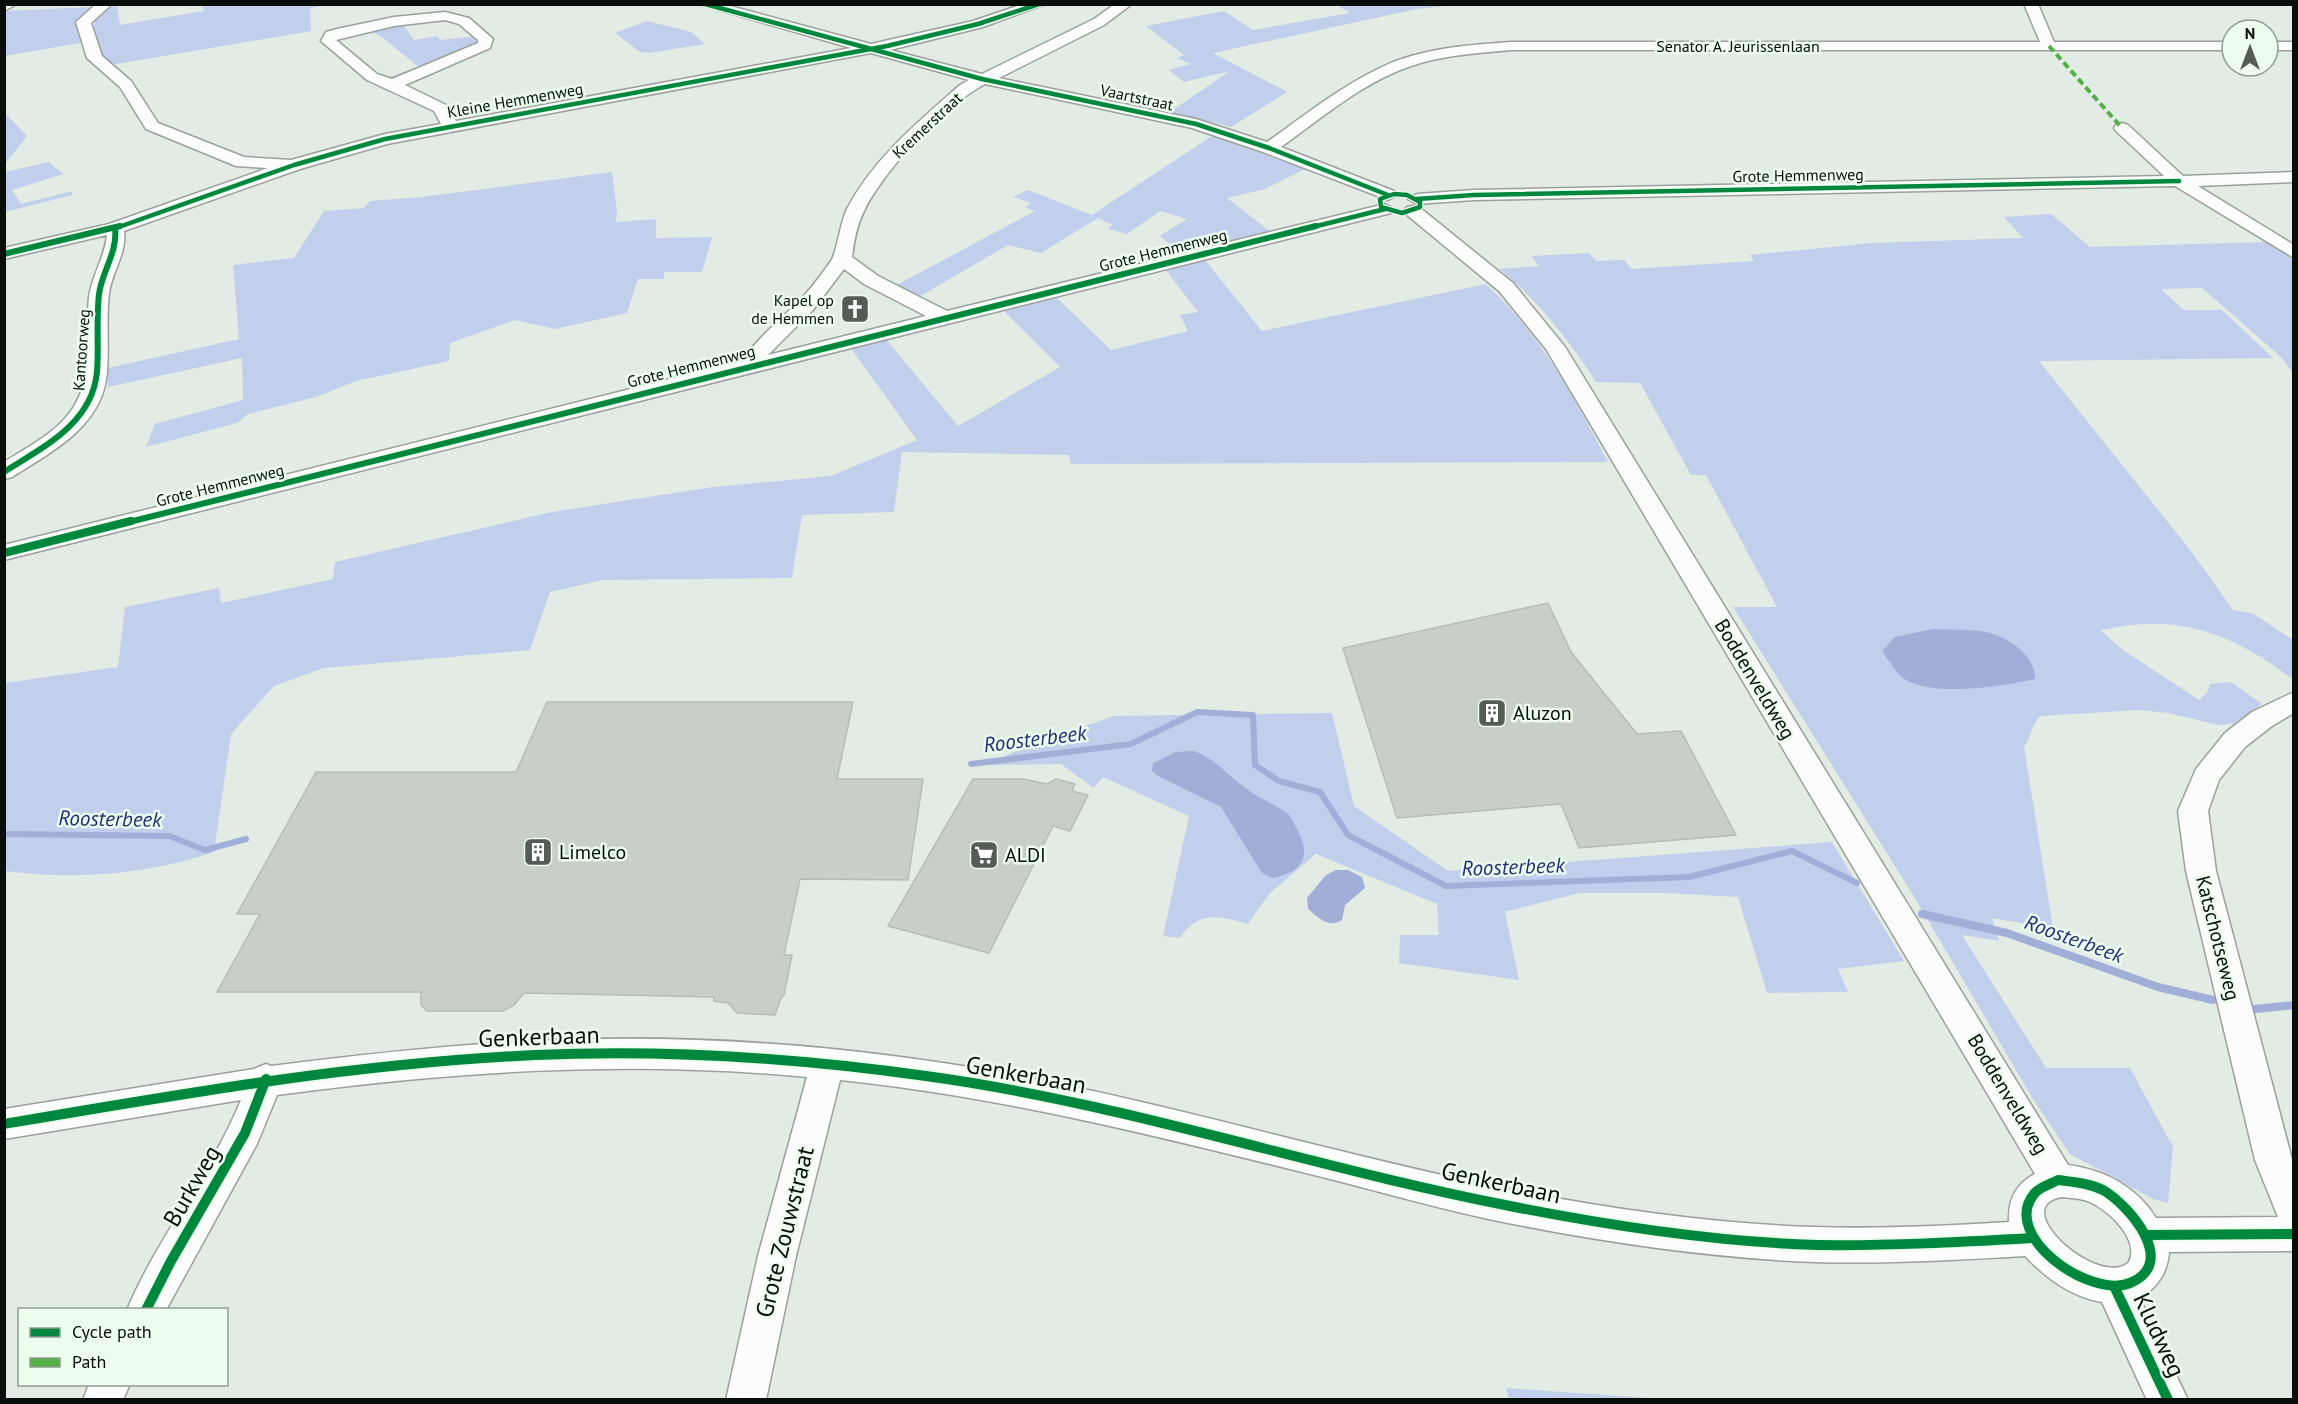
<svg xmlns="http://www.w3.org/2000/svg" width="2298" height="1404" font-family="'PT Sans',sans-serif">
  <rect width="100%" height="100%" fill="#e3ece4"/>
  <!-- green -->
  <g fill="#c1ceec">
    <path d="M 202,5 L 324,5 L 310,8 L 311,31 L 111,65 C 90,50 83,8 117,6 L 120,25 L 204,11 Z"/>
    <path d="M 1337,5 L 1457,5 L 1417,9 L 1213,53 L 1287,92 L 1231,127 L 1170,112 L 1230,71 L 1184,82 L 1169,70 L 1190,64 L 1177,58 L 1184,55 L 1146,26 L 1224,11 L 1253,30 L 1350,13 Z"/>
    <path d="M 93,7 L 85,42 L 5,56 L 5,11 Z"/>
    <path d="M 647,21 L 691,32 L 705,44 L 650,53 L 640,52 L 615,33 Z"/>
    <path d="M 404,26 L 414,40 L 437,36 L 440,40 L 477,36 L 483,42 L 391,80 L 384,79 L 419,67 L 382,37 L 370,31 Z"/>
    <path d="M 4,112 L 27,136 L 5,164 L 4,164 Z"/>
    <path d="M 1212,136 L 1305,169 L 1265,189 L 1227,198 L 1271,232 L 1182,254 L 1160,236 L 1187,219 L 1160,211 L 1127,234 L 1108,229 L 1113,225 L 1098,218 L 1041,253 L 1008,245 L 917,298 L 895,286 L 1035,211 L 1025,207 L 1031,203 L 1013,197 L 1028,190 L 1092,215 Z"/>
    <path d="M 49,162 L 63,174 L 12,190 L 21,204 L 73,191 L 72,195 L 5,212 L 5,172 Z"/>
    <path d="M 612,172 L 617,211 L 616,222 L 656,219 L 656,238 L 712,237 L 702,272 L 664,272 L 664,279 L 638,279 L 627,313 L 555,329 L 515,320 L 450,343 L 449,361 L 356,381 L 316,397 L 248,414 L 237,423 L 146,447 L 155,424 L 243,400 L 242,358 L 108,387 L 108,368 L 239,339 L 233,265 L 294,258 L 324,211 L 364,208 L 370,201 L 422,197 Z"/>
    <path d="M 2051,214 L 2090,247 L 2268,242 L 2293,260 L 2293,373 L 2281,357 L 2202,288 L 2161,289 L 2184,310 L 2222,310 L 2273,358 L 2039,361 L 2191,551 L 2233,610 L 2252,613 L 2293,640 L 2293,680 C 2252,647 2201,621 2146,624 C 2131,624 2115,628 2100,630 L 2123,650 L 2199,700 L 2207,693 L 2210,684 L 2231,682 L 2262,704 L 2233,724 L 2218,725 L 2169,713 L 2139,710 L 2040,716 C 2031,726 2031,737 2024,747 L 2053,928 L 1992,918 L 1999,941 L 1962,935 L 2046,1068 L 2130,1068 L 2173,1147 L 2168,1203 L 2153,1199 L 2070,1154 L 2033,1099 L 1915,898 L 1733,607 L 1777,607 L 1706,475 L 1691,475 L 1640,383 L 1596,382 C 1569,340 1538,301 1500,269 L 1539,266 L 1531,256 L 1589,253 L 1596,261 L 1624,260 L 1632,269 L 1754,261 L 1750,255 L 1873,243 L 2023,238 L 2004,217 Z"/>
    <path d="M 1205,260 L 1262,331 L 1486,284 C 1543,338 1572,394 1608,462 L 1071,464 L 1069,455 L 902,452 L 894,512 L 802,515 L 792,578 L 603,580 L 550,592 L 530,650 L 324,668 L 274,686 L 231,734 L 214,852 C 147,875 75,880 5,871 L 4,683 L 118,667 L 125,607 L 219,588 L 221,603 L 333,579 L 335,562 L 552,512 L 713,487 L 831,476 L 917,440 L 850,347 L 885,338 L 958,426 L 1060,367 L 1003,310 L 1055,296 L 1111,350 L 1188,331 L 1180,315 L 1198,312 L 1165,269 Z"/>
    <path d="M 1332,713 L 1354,806 L 1448,871 L 1832,842 L 1904,961 L 1838,969 L 1848,992 L 1767,993 L 1738,897 L 1667,893 L 1579,893 L 1505,912 L 1519,980 L 1399,963 L 1400,935 L 1439,935 L 1437,904 L 1316,854 L 1269,894 L 1248,924 C 1220,916 1198,910 1180,938 L 1163,936 L 1189,816 L 1103,777 L 1094,788 L 1061,764 L 989,765 L 1011,753 L 1113,716 Z"/>
    <path d="M 1506,1388 L 1662,1399 L 1509,1399 Z"/>
  </g>
  <!-- water -->
  <g fill="#a1afd8">
    <path d="M 1933,629 C 1948,630 1965,629 1980,631 C 2004,634 2036,654 2035,679 C 2002,686 1937,697 1906,680 C 1897,675 1888,659 1882,651 L 1895,637 Z"/>
    <path d="M 1194,751 C 1215,758 1229,777 1247,789 C 1259,799 1275,804 1287,813 C 1292,817 1294,824 1297,829 C 1312,856 1303,872 1273,878 L 1262,873 L 1221,807 L 1158,776 L 1152,771 L 1153,763 L 1176,752 Z"/>
    <path d="M 1336,870 L 1348,870 L 1362,877 L 1365,888 L 1345,905 L 1342,920 C 1328,929 1318,917 1308,909 L 1307,898 L 1326,875 Z"/>
  </g>
  <g fill="none" stroke-linecap="round" stroke-linejoin="round">
    <!-- stream-far1 -->
    <g stroke="#a1afd8" stroke-width="6">
      <path d="M 971,764 L 1131,744 L 1197,712 L 1253,715 L 1255,765 L 1279,781 L 1320,792 L 1348,835 L 1446,886 L 1689,877 L 1792,851 L 1857,883"/>
      <path d="M 4,834 L 169,836 L 205,850 L 246,839"/>
    </g>
    <!-- stream -->
    <g stroke="#a1afd8" stroke-width="8">
      <path d="M 1922,914 L 2007,933 L 2158,987 L 2213,1000"/>
      <path d="M 2255,1009 L 2294,1005"/>
    </g>
  </g>
  <!-- building -->
  <g fill="#c8cec8" stroke="#b5bdb6" stroke-width="1.5">
    <path d="M 1548,603 L 1571,652 L 1637,734 L 1681,731 L 1736,835 L 1579,848 L 1561,804 L 1397,818 L 1343,648 Z"/>
    <path d="M 547,702 L 853,702 L 837,779 L 923,779 L 908,880 L 800,879 L 784,955 L 792,955 L 784,995 L 781,998 L 775,1015 L 737,1013 L 728,1003 L 714,1001 L 714,997 L 524,993 L 514,1005 L 503,1011 L 427,1011 L 421,1005 L 421,992 L 217,992 L 260,914 L 237,914 L 316,772 L 516,772 Z"/>
    <path d="M 973,779 L 1023,779 L 1047,784 L 1056,779 L 1075,784 L 1072,791 L 1088,795 L 1070,831 L 1053,826 L 989,953 L 888,926 Z"/>
  </g>
  <g fill="none" stroke-linecap="round" stroke-linejoin="round">
    <!-- minor casing -->
    <g stroke="#9aa09a" stroke-width="3">
      <g id="minor">
        <path d="M 4,4 L 17,4 L 4,11 Z"/>
        <path d="M 96,4 L 112,4 L 91,23 L 102,56 L 131,81 L 158,123 L 244,157 L 291,160 L 385,134 L 441,124 L 434,111 L 367,80 L 321,41 L 326,32 L 337,29 L 394,17 L 445,12 L 469,18 L 493,39 L 490,48 L 405,85 L 446,105 L 456,121 L 851,48 L 698,4 L 723,4 L 871,44 L 973,21 L 1023,4 L 1046,4 L 983,27 L 890,50 L 982,74 L 1094,19 L 1115,4 L 1132,4 L 1104,25 L 999,78 L 1196,119 L 1267,142 C 1304,116 1341,86 1382,67 C 1422,48 1468,45 1512,42 L 2040,42 L 2024,4 L 2038,4 L 2054,42 L 2232,42 L 2232,50 L 1512,50 C 1478,53 1443,55 1411,66 C 1363,82 1322,118 1281,147 L 1394,191 L 1397,195 L 1388,200 L 1263,152 L 1192,128 L 985,84 C 945,105 886,168 865,209 C 857,224 854,241 852,257 L 878,276 L 947,311 L 1385,204 L 1394,209 L 1391,213 L 4,560 L 4,545 L 743,361 C 756,339 778,322 796,304 C 809,292 820,276 831,261 C 837,252 840,223 847,209 C 873,159 919,121 960,85 L 969,80 L 871,53 L 387,144 L 300,169 L 124,231 C 127,253 112,272 109,293 C 106,319 109,346 107,372 C 103,426 53,451 12,477 L 4,479 L 4,462 C 48,435 84,418 87,361 C 88,340 87,318 89,297 C 92,275 105,257 107,235 L 4,259 L 4,248 L 109,224 L 268,168 L 236,166 L 146,129 L 120,87 L 87,58 L 76,22 ZM 445,20 L 459,24 L 478,40 L 478,43 L 392,79 L 377,74 L 336,40 L 394,26 ZM 844,269 L 864,284 L 926,316 L 768,355 L 813,310 Z"/>
        <rect x="2268" y="42" width="26" height="8"/>
        <path d="M 2122,123 L 2128,125 L 2183,176 L 2294,172 L 2294,182 L 2198,186 L 2294,245 L 2294,258 L 2175,186 L 1474,200 L 1417,204 L 1408,199 L 1417,194 L 1474,190 L 2164,176 L 2116,131 L 2114,128 L 2116,125 Z"/>
        <path d="M 1413,206 L 1419,207 L 1513,283 L 1565,347 L 2068,1165 C 2105,1170 2137,1187 2156,1218 L 2278,1217 L 2255,1160 L 2186,871 L 2178,811 L 2196,769 L 2225,733 L 2252,712 L 2294,692 L 2294,713 L 2272,726 L 2245,747 L 2219,780 L 2208,811 L 2216,871 L 2294,1167 L 2294,1251 L 2169,1252 C 2168,1271 2157,1290 2139,1297 L 2188,1400 L 2147,1400 L 2102,1302 C 2071,1297 2046,1278 2025,1256 C 1955,1260 1884,1264 1814,1262 C 1711,1258 1609,1243 1508,1223 C 1447,1211 1386,1193 1326,1178 C 1165,1138 1005,1097 840,1080 L 796,1256 L 766,1400 L 726,1400 L 758,1256 L 807,1077 C 629,1060 454,1071 277,1095 L 257,1144 L 166,1310 L 127,1310 C 158,1236 211,1174 241,1100 L 4,1139 L 4,1109 L 254,1069 L 266,1064 L 271,1066 C 359,1055 446,1045 535,1041 C 692,1033 854,1046 1009,1074 C 1177,1105 1341,1156 1508,1189 C 1609,1209 1712,1224 1815,1227 C 1879,1229 1944,1226 2009,1222 C 2008,1201 2015,1184 2035,1174 L 1546,349 L 1499,291 L 1407,215 L 1404,211 L 1407,207 ZM 2061,1197 C 2070,1198 2081,1198 2090,1202 C 2109,1211 2140,1239 2129,1262 C 2103,1287 2026,1224 2048,1203 C 2051,1200 2057,1198 2061,1197 Z"/>
        <path d="M 89,1384 L 130,1384 L 123,1400 L 83,1400 Z"/>
      </g>
    </g>
    <!-- minor -->
    <use href="#minor" fill="#fbfcfb" fill-rule="evenodd"/>
    <!-- quiet -->
    <path stroke="#54b044" stroke-width="4" stroke-dasharray="7 4" stroke-linecap="butt" d="M 2049,46 L 2122,128"/>
    <!-- cycleway-far3 casing -->
    <g stroke="#ecfdee" stroke-width="7">
      <g id="cycleway-far3">
        <path d="M 705,4 L 982,79 L 1196,124 L 1269,148 L 1388,195"/>
        <path d="M 1394,194 L 1407,195 L 1420,202 L 1420,207 L 1402,213 L 1381,207 L 1380,199 Z"/>
        <path d="M 1417,199 L 1474,195 L 2179,181"/>
        <path d="M 116,228 L 294,165 L 385,139 L 887,46 L 978,24 L 1039,4"/>
        <path d="M 1309,228 L 1385,209"/>
      </g>
    </g>
    <!-- cycleway-far2 casing -->
    <g stroke="#ecfdee" stroke-width="9">
      <g id="cycleway-far2">
        <path d="M 4,254 L 120,226"/>
        <path d="M 4,472 C 43,447 92,424 97,372 C 99,346 96,320 99,294 C 102,271 118,252 115,228"/>
        <path d="M 125,523 L 1316,226"/>
      </g>
    </g>
    <!-- cycleway-far1 casing -->
    <g stroke="#ecfdee" stroke-width="11">
      <path id="cycleway-far1" d="M 4,553 L 131,521"/>
    </g>
    <!-- cycleway casing -->
    <g stroke="#ecfdee" stroke-width="14">
      <g id="cycleway">
        <path d="M 4,1124 C 180,1094 357,1063 535,1055 C 666,1049 797,1058 926,1076 C 1124,1103 1314,1168 1510,1206 C 1611,1226 1714,1242 1817,1245 C 1889,1246 1961,1242 2033,1238"/>
        <path d="M 2058,1180 C 2073,1182 2089,1183 2103,1190 C 2129,1205 2179,1263 2130,1283 C 2090,1299 2000,1236 2034,1194 C 2039,1187 2051,1184 2058,1180 Z"/>
        <path d="M 2146,1235 L 2294,1234"/>
        <path d="M 2114,1286 L 2168,1400"/>
        <path d="M 146,1310 L 171,1261 L 245,1133 L 266,1079"/>
      </g>
    </g>
    <!-- cycleway-far3 -->
    <use href="#cycleway-far3" stroke="#00873e" stroke-width="4.5"/>
    <!-- cycleway-far2 -->
    <use href="#cycleway-far2" stroke="#00873e" stroke-width="6"/>
    <!-- cycleway-far1 -->
    <use href="#cycleway-far1" stroke="#00873e" stroke-width="8"/>
    <!-- cycleway -->
    <use href="#cycleway" stroke="#00873e" stroke-width="10"/>
  </g>
  <!-- icons -->
  <defs>
    <g id="church-square" transform="scale(1.5)"><rect x="-9" y="-9" width="18" height="18" rx="4" fill="#555c56" stroke="#ecfdee"/><path d="M-1.2-6h2.4v3.5h3.3v2.4h-3.3V6h-2.4V-.1h-3.3v-2.4h3.3Z" fill="#fff"/></g>
    <g id="building-square" transform="scale(1.5)"><rect x="-9" y="-9" width="18" height="18" rx="4" fill="#555c56" stroke="#ecfdee"/><path d="M-4-6H4V6H1V3H-1V6H-4ZM-2.5-4.3h1.7v1.8h-1.7ZM.8-4.3h1.7v1.8H.8ZM-2.5-1h1.7V.8h-1.7ZM.8-1h1.7V.8H.8Z" fill="#fff"/></g>
    <g id="supermarket-square" transform="scale(1.5)"><rect x="-9" y="-9" width="18" height="18" rx="4" fill="#555c56" stroke="#ecfdee"/><path d="M-6-5.5h2.5l.6 2H6L4.5 2H-2.5L-4.4-4H-6ZM-1.5 3.2a1.3 1.3 0 1 0 .1 0ZM3 3.2a1.3 1.3 0 1 0 .1 0Z" fill="#fff"/></g>
  </defs>
  <g fill-rule="evenodd">
    <use href="#church-square" x="855" y="309"/>
    <use href="#building-square" x="1492" y="713"/>
    <use href="#building-square" x="538" y="852"/>
    <use href="#supermarket-square" x="984" y="855"/>
  </g>
  <g text-anchor="middle" stroke-width="5" stroke-linejoin="round" paint-order="stroke">
    <!-- far-street labels -->
    <g font-size="16" fill="#080e09" stroke="#ecfdee">
      <text x="1738" y="52">Senator A. Jeurissenlaan</text>
      <text transform="translate(1137 97) rotate(12)" y="6">Vaartstraat</text>
      <text transform="translate(515 100) rotate(-10)" y="6">Kleine Hemmenweg</text>
      <text transform="translate(927 125) rotate(-43)" y="6">Kremerstraat</text>
      <text transform="translate(1798 175) rotate(-1)" y="6">Grote Hemmenweg</text>
      <text transform="translate(1163 250) rotate(-14)" y="6">Grote Hemmenweg</text>
      <text transform="translate(81 350) rotate(-86)" y="6">Kantoorweg</text>
      <text transform="translate(691 366) rotate(-14)" y="6">Grote Hemmenweg</text>
      <text transform="translate(220 485) rotate(-14)" y="6">Grote Hemmenweg</text>
    </g>
    <!-- far-poi labels -->
    <g font-size="16" fill="#080e09" stroke="#ecfdee" text-anchor="end">
      <text x="834" y="306">Kapel op<tspan x="834" dy="18">de Hemmen</tspan></text>
    </g>
    <!-- street labels -->
    <g font-size="20" fill="#080e09" stroke="#ecfdee">
      <text transform="translate(1755 679) rotate(59)" y="7">Boddenveldweg</text>
      <text transform="translate(2218 938) rotate(76)" y="7">Katschotseweg</text>
      <text transform="translate(2008 1094) rotate(59)" y="7">Boddenveldweg</text>
    </g>
    <!-- poi labels -->
    <g font-size="20" fill="#080e09" stroke="#ecfdee" text-anchor="start">
      <text x="1513" y="720">Aluzon</text>
      <text x="559" y="859">Limelco</text>
      <text x="1005" y="862">ALDI</text>
    </g>
    <!-- water labels -->
    <g font-size="21" font-style="italic" fill="#242e76" stroke="#ecfdee">
      <text transform="translate(1035 739) rotate(-7)" y="7">Roosterbeek</text>
      <text transform="translate(110 819) rotate(1)" y="7">Roosterbeek</text>
      <text transform="translate(1513 867) rotate(-2)" y="7">Roosterbeek</text>
      <text transform="translate(2074 939) rotate(20)" y="7">Roosterbeek</text>
    </g>
    <!-- near-street labels -->
    <g font-size="24" fill="#080e09" stroke="#ecfdee">
      <text transform="translate(539 1037) rotate(-2)" y="8">Genkerbaan</text>
      <text transform="translate(1026 1075) rotate(10)" y="8">Genkerbaan</text>
      <text transform="translate(1501 1183) rotate(12)" y="8">Genkerbaan</text>
      <text transform="translate(192 1186) rotate(-60)" y="8">Burkweg</text>
      <text transform="translate(785 1232) rotate(-76)" y="8">Grote Zouwstraat</text>
      <text transform="translate(2159 1335) rotate(65)" y="8">Kludweg</text>
    </g>
  </g>
  <!-- border -->
  <rect width="2298" height="1404" fill="none" stroke="#080e09" stroke-width="12"/>
  <!-- legend -->
  <rect x="18" y="1308" width="210" height="78" fill="#ecfdee" stroke="#919d92" stroke-width="1.5"/>
  <rect x="30" y="1328" width="30" height="9" fill="#00873e" stroke="#919d92" stroke-width="1.5"/>
  <text x="72" y="1338" font-size="18" fill="#080e09">Cycle path</text>
  <rect x="30" y="1358" width="30" height="9" fill="#54b044" stroke="#919d92" stroke-width="1.5"/>
  <text x="72" y="1368" font-size="18" fill="#080e09">Path</text>
  <!-- north arrow -->
  <g transform="translate(2250 48)"><circle r="28" fill="#ecfdee" stroke="#919d92" stroke-width="1.5"/>
  <path d="M0-4.5L10 22L0 15L-10 22Z" fill="#555c56"/>
  <text y="-9" font-size="16" font-weight="bold" text-anchor="middle" fill="#080e09">N</text>
  </g>
</svg>
